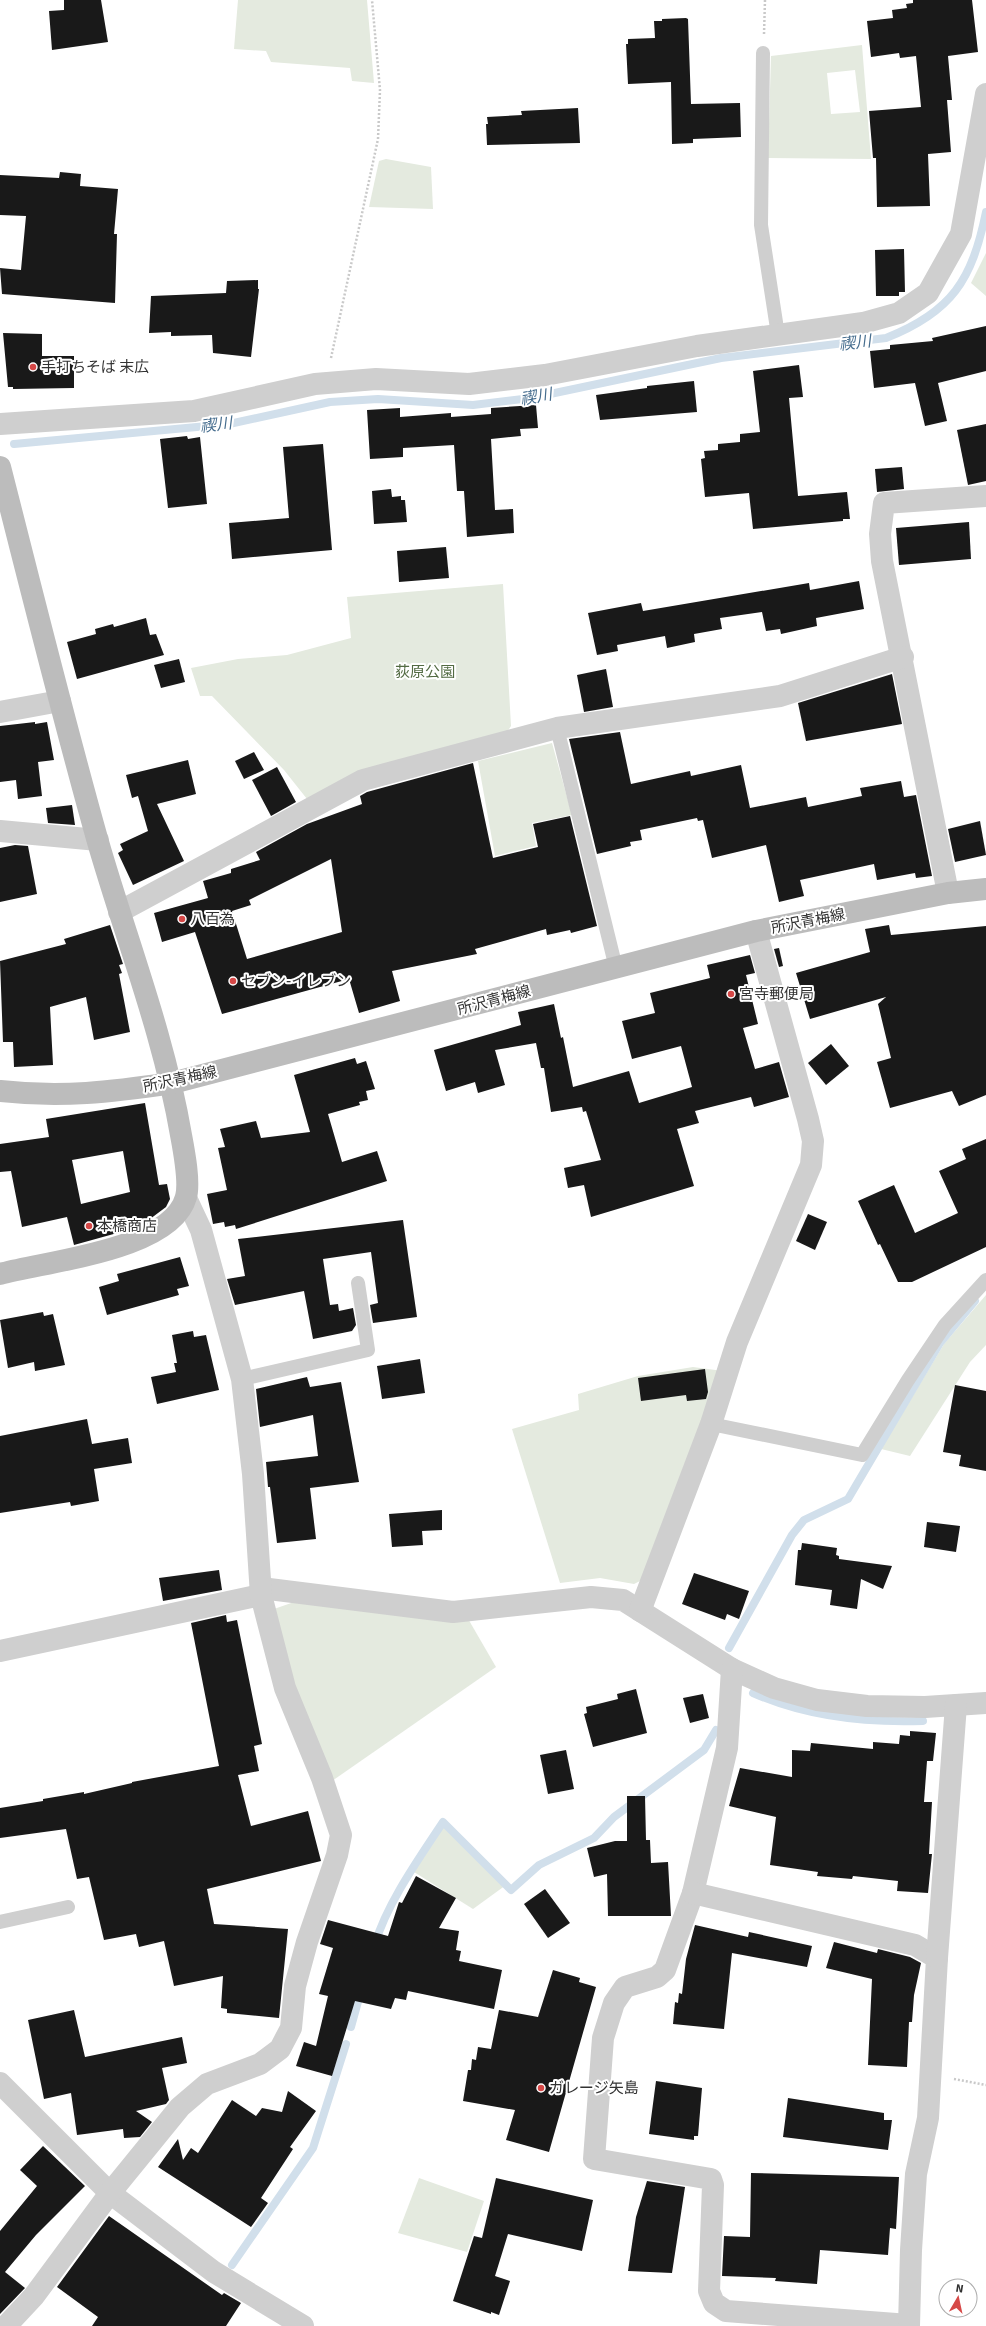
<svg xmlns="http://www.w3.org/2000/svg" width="986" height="2326" font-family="Signika,'Noto Sans JP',sans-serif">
  <rect width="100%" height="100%" fill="#fff"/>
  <!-- green -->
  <g fill="#e4eadf" fill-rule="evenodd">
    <path d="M 238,0 L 367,0 L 374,83 L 352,81 L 350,68 L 271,62 L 266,51 L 234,49 Z"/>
    <path d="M 862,45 L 871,159 L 768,158 L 771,56 ZM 855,70 L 860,112 L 831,114 L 827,73 Z"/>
    <path d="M 386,159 L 431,167 L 433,209 L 369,207 L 379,161 Z"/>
    <path d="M 986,253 L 986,296 L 971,283 Z"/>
    <path d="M 503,584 L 511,726 L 505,735 L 307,799 L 284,770 L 212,696 L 200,696 L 191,668 L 238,659 L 287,655 L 351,638 L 347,597 Z"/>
    <path d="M 552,743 L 572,815 L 532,823 L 536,846 L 495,856 L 478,761 Z"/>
    <path d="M 986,1295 L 986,1345 L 970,1362 L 910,1456 L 881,1449 L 944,1344 Z"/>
    <path d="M 693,1367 L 723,1371 L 646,1578 L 634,1584 L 600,1578 L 560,1583 L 512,1429 L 579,1410 L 578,1394 L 638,1376 Z"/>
    <path d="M 297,1601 L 467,1617 L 496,1667 L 332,1781 L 294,1685 L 274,1609 Z"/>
    <path d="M 446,1823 L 506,1885 L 473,1909 L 414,1872 Z"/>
    <path d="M 419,2178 L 484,2201 L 467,2252 L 398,2233 Z"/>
  </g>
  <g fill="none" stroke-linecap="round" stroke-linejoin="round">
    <!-- stream -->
    <g stroke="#d1dfeb" stroke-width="8">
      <path d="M 14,444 L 229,424 L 330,402 L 378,399 L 473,405 L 531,398 L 721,358 L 886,338 C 952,312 972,280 986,212"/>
      <path d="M 729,1648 L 792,1535 L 804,1520 L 848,1499 L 940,1343 L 975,1301"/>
      <path d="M 753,1693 C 807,1717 865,1723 923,1721"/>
      <path d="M 375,1944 C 387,1903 420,1857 443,1822 L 511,1890 L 539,1865 L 594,1838 L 614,1817 L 704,1750 L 716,1730"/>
      <path d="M 351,2027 L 361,1991"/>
      <path d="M 232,2265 L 313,2148 L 346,2044"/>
    </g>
  </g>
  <!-- building -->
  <g fill="#191919" fill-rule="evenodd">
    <path d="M 64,0 L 101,0 L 108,42 L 52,50 L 49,11 L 64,10 Z"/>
    <path d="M 913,0 L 972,0 L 978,52 L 948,56 L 952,100 L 947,100 L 951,152 L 928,154 L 930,206 L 877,207 L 876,158 L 873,158 L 869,111 L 921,107 L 916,56 L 900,58 L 899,53 L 871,57 L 867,21 L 893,18 L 892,10 L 907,8 L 906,4 L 913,3 Z"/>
    <path d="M 686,18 L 688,19 L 691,104 L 740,103 L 741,137 L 693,139 L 693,143 L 672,144 L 671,82 L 628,84 L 626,44 L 628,44 L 628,39 L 655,38 L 654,21 L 662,21 L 662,19 Z"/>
    <path d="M 578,108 L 580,143 L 487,145 L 486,124 L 488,124 L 487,117 L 522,115 L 521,111 Z"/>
    <path d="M 60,172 L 81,174 L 80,186 L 118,189 L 114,234 L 117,234 L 115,303 L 2,294 L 0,268 L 21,270 L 26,216 L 0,215 L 0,175 L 59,178 Z"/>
    <path d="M 904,249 L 905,292 L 899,292 L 899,296 L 876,296 L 875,250 Z"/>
    <path d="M 258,280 L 258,289 L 259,289 L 251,357 L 213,353 L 212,335 L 171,336 L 171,332 L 149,333 L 151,296 L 226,293 L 227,281 Z"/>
    <path d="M 986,326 L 986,371 L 938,383 L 947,421 L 925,426 L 915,383 L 874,388 L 870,351 L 890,349 L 890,345 L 933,341 L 932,338 Z"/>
    <path d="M 3,333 L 42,334 L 42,356 L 74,356 L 74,388 L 13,389 L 13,387 L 8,387 Z"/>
    <path d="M 799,365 L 803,397 L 789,398 L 798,496 L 847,492 L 850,519 L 843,519 L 843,521 L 753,529 L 749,493 L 705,497 L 701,459 L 705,458 L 704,451 L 718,450 L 718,444 L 740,442 L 740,434 L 760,432 L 753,371 Z"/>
    <path d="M 694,381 L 697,412 L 600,420 L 596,395 L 647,388 L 647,386 Z"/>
    <path d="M 536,405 L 538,428 L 520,429 L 521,436 L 491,439 L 495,510 L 513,509 L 514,533 L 467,537 L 464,491 L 457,491 L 454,445 L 403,448 L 403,457 L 370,459 L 367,410 L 400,408 L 400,417 L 451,413 L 451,417 L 491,414 L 491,408 Z"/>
    <path d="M 986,424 L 986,481 L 968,485 L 957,430 Z"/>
    <path d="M 187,436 L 188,439 L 200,437 L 207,504 L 168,508 L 160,439 Z"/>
    <path d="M 323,444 L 332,550 L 232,559 L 229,523 L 289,518 L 283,447 Z"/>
    <path d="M 902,467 L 904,489 L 877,492 L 875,469 Z"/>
    <path d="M 391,489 L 392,497 L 401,496 L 401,500 L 405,500 L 407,522 L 374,524 L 372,491 Z"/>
    <path d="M 969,522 L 971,559 L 899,565 L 896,528 Z"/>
    <path d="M 446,547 L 449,578 L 399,582 L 397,551 Z"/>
    <path d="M 859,581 L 864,609 L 816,618 L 817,626 L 781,634 L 780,629 L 766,631 L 762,612 L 720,618 L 722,629 L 694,634 L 695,642 L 667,648 L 665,636 L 617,645 L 618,651 L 597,655 L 588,613 L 641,603 L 643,611 L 809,583 L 810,590 Z"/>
    <path d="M 146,618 L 150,635 L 156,634 L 164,655 L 77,679 L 67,642 L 96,634 L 95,629 L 113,624 L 114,627 Z"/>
    <path d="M 179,659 L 185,682 L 161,688 L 154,665 Z"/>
    <path d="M 606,669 L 613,707 L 584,712 L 577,675 Z"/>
    <path d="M 892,674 L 902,724 L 806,741 L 798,703 Z"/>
    <path d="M 35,722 L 35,724 L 47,722 L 54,760 L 38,762 L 42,796 L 18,799 L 16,780 L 0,782 L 0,726 Z"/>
    <path d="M 620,732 L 631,784 L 690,771 L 691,776 L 741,765 L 750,808 L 806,797 L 808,807 L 862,796 L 860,788 L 901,781 L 904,797 L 916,795 L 932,876 L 916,878 L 915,873 L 877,880 L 874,864 L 800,880 L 804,896 L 779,902 L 766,845 L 712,858 L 703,820 L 698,821 L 697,818 L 640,830 L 642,840 L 630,842 L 631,846 L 597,854 L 569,739 Z"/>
    <path d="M 254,752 L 264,770 L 244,779 L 235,761 Z"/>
    <path d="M 188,760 L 196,794 L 157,804 L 184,861 L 133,885 L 118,853 L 123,850 L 120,844 L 148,831 L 138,796 L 132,798 L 126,775 Z"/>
    <path d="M 473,763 L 493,858 L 538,847 L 533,824 L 570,816 L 597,926 L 571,933 L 570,930 L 547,935 L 546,929 L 475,949 L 477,954 L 392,971 L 400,1001 L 359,1013 L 349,979 L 222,1014 L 195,932 L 162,942 L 154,913 L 208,898 L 203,881 L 231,873 L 231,869 L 260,860 L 256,852 L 307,824 L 362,804 L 360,796 L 367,792 ZM 331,859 L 342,932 L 247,959 L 232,911 L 251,905 L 249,900 Z"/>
    <path d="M 277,767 L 296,802 L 271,816 L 252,780 Z"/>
    <path d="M 72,805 L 75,825 L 48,823 L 46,808 Z"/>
    <path d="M 980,821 L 986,855 L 955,862 L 948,829 Z"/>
    <path d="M 15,845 L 28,846 L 37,894 L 0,902 L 0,848 Z"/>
    <path d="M 110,925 L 123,964 L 119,965 L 122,973 L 119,974 L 130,1032 L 94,1040 L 86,997 L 50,1007 L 53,1065 L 14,1067 L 13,1042 L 3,1042 L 0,961 L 66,944 L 64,939 Z"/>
    <path d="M 889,925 L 891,935 L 986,926 L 986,1095 L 959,1106 L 952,1091 L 890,1108 L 877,1062 L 891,1058 L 878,1004 L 886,997 L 810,1019 L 796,973 L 870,952 L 865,929 Z"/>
    <path d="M 779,948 L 783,966 L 779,967 L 774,949 Z"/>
    <path d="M 750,955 L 755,973 L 746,975 L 758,1024 L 743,1028 L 755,1069 L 779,1062 L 789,1097 L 754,1107 L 751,1097 L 695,1111 L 699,1123 L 677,1129 L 694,1186 L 591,1217 L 584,1185 L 568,1188 L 564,1168 L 601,1160 L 586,1111 L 583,1112 L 582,1107 L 551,1112 L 544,1068 L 541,1068 L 536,1043 L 495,1050 L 505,1085 L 478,1093 L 475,1082 L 446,1091 L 434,1050 L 521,1025 L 518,1012 L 554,1004 L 561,1038 L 563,1037 L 573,1087 L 629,1071 L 639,1103 L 692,1087 L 681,1046 L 632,1059 L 622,1021 L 655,1013 L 650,993 L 710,978 L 707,965 Z"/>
    <path d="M 831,1044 L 849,1066 L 826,1085 L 808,1063 Z"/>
    <path d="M 355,1058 L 357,1064 L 366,1061 L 375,1089 L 366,1091 L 368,1100 L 359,1102 L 360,1105 L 328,1114 L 342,1162 L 377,1151 L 387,1181 L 236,1229 L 235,1225 L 225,1227 L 224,1222 L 213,1224 L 207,1194 L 227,1190 L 218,1148 L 225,1147 L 220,1129 L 256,1121 L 261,1138 L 310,1132 L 294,1075 Z"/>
    <path d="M 145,1103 L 159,1185 L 167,1184 L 170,1199 L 166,1207 L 150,1219 L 128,1230 L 74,1245 L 67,1217 L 22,1227 L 11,1171 L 0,1172 L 0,1144 L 49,1137 L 46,1119 ZM 123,1151 L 130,1192 L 81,1204 L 72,1160 Z"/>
    <path d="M 986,1139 L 986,1247 L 912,1282 L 898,1282 L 880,1244 L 878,1245 L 858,1201 L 894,1185 L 915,1233 L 958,1213 L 939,1171 L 966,1159 L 962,1149 Z"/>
    <path d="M 808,1214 L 827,1222 L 815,1250 L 796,1241 Z"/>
    <path d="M 403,1220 L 417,1317 L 373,1323 L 370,1305 L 378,1303 L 371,1252 L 323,1259 L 330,1305 L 338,1304 L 339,1311 L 353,1308 L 356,1325 L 352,1331 L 313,1339 L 304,1291 L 235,1305 L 227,1279 L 245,1276 L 238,1239 Z"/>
    <path d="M 180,1257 L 189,1286 L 177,1289 L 179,1295 L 107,1315 L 99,1287 L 119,1281 L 117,1274 Z"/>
    <path d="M 43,1312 L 44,1316 L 53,1314 L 65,1365 L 35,1371 L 34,1362 L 8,1368 L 0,1320 Z"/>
    <path d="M 193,1331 L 194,1337 L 206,1335 L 219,1390 L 157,1404 L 151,1377 L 176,1372 L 174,1363 L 177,1363 L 172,1335 Z"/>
    <path d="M 420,1359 L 425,1393 L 382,1399 L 377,1366 Z"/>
    <path d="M 705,1369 L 708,1392 L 706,1399 L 687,1401 L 686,1395 L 641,1401 L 638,1378 Z"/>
    <path d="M 307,1377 L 310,1387 L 341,1382 L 359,1482 L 310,1488 L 316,1539 L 277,1543 L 270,1487 L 268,1487 L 266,1462 L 318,1456 L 313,1415 L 260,1427 L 256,1389 Z"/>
    <path d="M 955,1385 L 986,1391 L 986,1471 L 959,1466 L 961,1455 L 943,1452 Z"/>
    <path d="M 87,1419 L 92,1444 L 128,1438 L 132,1463 L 94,1469 L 99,1501 L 71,1506 L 70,1502 L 0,1513 L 0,1436 Z"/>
    <path d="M 442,1510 L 442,1530 L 422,1531 L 423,1545 L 392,1547 L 389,1514 Z"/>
    <path d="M 927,1522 L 960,1526 L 956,1552 L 924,1547 Z"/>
    <path d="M 802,1543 L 837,1548 L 836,1555 L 839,1556 L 839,1559 L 892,1566 L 883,1589 L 861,1579 L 857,1609 L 830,1605 L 832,1590 L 795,1585 L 798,1550 L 801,1550 Z"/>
    <path d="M 219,1570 L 222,1590 L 163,1601 L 159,1578 Z"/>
    <path d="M 694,1573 L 749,1591 L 739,1619 L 727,1614 L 725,1620 L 682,1604 Z"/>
    <path d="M 226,1615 L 227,1622 L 237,1620 L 262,1744 L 254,1746 L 259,1771 L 238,1775 L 251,1826 L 308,1811 L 321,1861 L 207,1889 L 214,1924 L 288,1929 L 279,2018 L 227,2013 L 227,2009 L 221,2008 L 223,1976 L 174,1986 L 164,1941 L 139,1947 L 136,1934 L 104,1940 L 89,1877 L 77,1879 L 66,1829 L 0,1838 L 0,1808 L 43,1801 L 43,1799 L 84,1792 L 84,1794 L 132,1783 L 132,1782 L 219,1766 L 191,1623 Z"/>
    <path d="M 636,1689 L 647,1733 L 593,1747 L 584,1714 L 587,1713 L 586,1707 L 618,1699 L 617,1694 Z"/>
    <path d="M 703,1694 L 709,1718 L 690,1723 L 683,1698 Z"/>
    <path d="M 910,1731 L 936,1733 L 933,1761 L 927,1761 L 924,1802 L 932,1802 L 929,1854 L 932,1854 L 928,1893 L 897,1891 L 898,1881 L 853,1876 L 852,1879 L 817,1876 L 818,1872 L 770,1865 L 776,1817 L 729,1806 L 740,1768 L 792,1777 L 792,1750 L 810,1751 L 811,1743 L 873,1749 L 873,1742 L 899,1744 L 900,1735 L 910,1736 Z"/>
    <path d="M 566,1750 L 574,1789 L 548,1794 L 540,1755 Z"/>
    <path d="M 627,1796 L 645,1796 L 646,1840 L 650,1840 L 651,1863 L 668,1862 L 671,1916 L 608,1916 L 607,1874 L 594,1877 L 587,1848 L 615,1841 L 627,1841 Z"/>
    <path d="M 416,1876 L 456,1898 L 439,1928 L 459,1931 L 456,1950 L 461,1951 L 459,1961 L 502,1970 L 494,2009 L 408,1991 L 406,2000 L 395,1998 L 391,2009 L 355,2001 L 332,2076 L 296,2066 L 304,2042 L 316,2046 L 328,1996 L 319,1994 L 333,1948 L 320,1944 L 328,1920 L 388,1936 L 399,1902 L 402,1903 Z"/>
    <path d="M 545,1889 L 570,1923 L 548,1938 L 524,1904 Z"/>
    <path d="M 695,1925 L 748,1937 L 749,1932 L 812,1946 L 807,1967 L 732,1953 L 724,2029 L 673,2024 L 675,2002 L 678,2003 L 679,1993 L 682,1994 L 686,1959 Z"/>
    <path d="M 834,1942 L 877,1953 L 878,1949 L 910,1957 L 921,1963 L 914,1995 L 912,2022 L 909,2022 L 907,2067 L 868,2065 L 872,1979 L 826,1968 Z"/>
    <path d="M 553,1970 L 580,1978 L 579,1982 L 596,1987 L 549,2152 L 506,2140 L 515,2110 L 463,2101 L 468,2070 L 471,2070 L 472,2059 L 476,2060 L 478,2047 L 491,2049 L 499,2010 L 538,2017 Z"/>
    <path d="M 74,2010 L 85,2057 L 182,2037 L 187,2063 L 162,2068 L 169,2100 L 166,2104 L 136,2111 L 152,2122 L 140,2137 L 124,2138 L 123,2129 L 77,2135 L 71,2093 L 44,2099 L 28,2020 Z"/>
    <path d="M 656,2081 L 702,2088 L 698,2136 L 694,2136 L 694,2140 L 649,2134 Z"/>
    <path d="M 288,2091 L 316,2111 L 290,2147 L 293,2149 L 261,2198 L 268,2203 L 251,2227 L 158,2167 L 178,2139 L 183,2160 L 191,2148 L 198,2153 L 232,2100 L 256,2116 L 262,2108 L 282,2112 Z"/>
    <path d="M 788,2098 L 884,2113 L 884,2120 L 892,2120 L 888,2150 L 783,2137 Z"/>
    <path d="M 43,2146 L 85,2186 L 36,2235 L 5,2272 L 25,2288 L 0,2314 L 0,2231 L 37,2186 L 20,2170 Z"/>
    <path d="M 751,2173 L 899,2177 L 896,2229 L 890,2228 L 888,2255 L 820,2250 L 817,2284 L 775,2281 L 776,2278 L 722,2276 L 724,2236 L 750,2237 Z"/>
    <path d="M 496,2178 L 593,2200 L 582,2251 L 508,2234 L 495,2276 L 510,2281 L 499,2315 L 491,2312 L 491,2314 L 453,2301 L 474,2236 L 482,2238 Z"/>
    <path d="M 647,2181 L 685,2187 L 672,2273 L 628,2271 L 636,2217 Z"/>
    <path d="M 109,2216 L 222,2295 L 224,2293 L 241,2303 L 226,2326 L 92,2326 L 98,2317 L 57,2287 Z"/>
  </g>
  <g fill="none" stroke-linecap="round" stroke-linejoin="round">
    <!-- path -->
    <g stroke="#c9c9c9" stroke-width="2.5" stroke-dasharray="2 2" stroke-linecap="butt">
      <path d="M 764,34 L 765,0"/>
      <path d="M 331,358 L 378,139 L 380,90 L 372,0"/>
      <path d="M 954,2079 L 986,2085"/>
    </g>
    <!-- lane -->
    <g stroke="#cfcfcf" stroke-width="14">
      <path d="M 763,53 L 761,225 L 778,335"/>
      <path d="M 557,728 L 616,968"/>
      <path d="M 242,1379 L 368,1350 L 358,1283"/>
      <path d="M 711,1424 L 862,1455 L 908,1380 L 945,1325 L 986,1280"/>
      <path d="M 0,1922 L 68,1907"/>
    </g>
    <!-- street -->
    <g stroke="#cfcfcf" stroke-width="22">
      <path d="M 0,424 L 194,411 L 315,384 L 376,379 L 469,384 L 545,375 L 697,346 L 863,323 L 899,313 L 928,293 L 961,234 L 986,94"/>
      <path d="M 0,712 L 60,701"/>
      <path d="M 0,831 L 98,840"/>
      <path d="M 948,893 L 882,561 L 880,534 L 884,503 L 986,496"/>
      <path d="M 119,912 L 363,780 L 557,728 L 780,696 L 903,657"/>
      <path d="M 261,1588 L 453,1612 L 591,1597 L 623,1600 L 732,1669 L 774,1688 L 817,1700 L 867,1706 L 925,1707 L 986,1703"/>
      <path d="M 640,1611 L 711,1424 L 737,1342 L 811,1165 L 813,1141 L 808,1119 L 756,931"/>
      <path d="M 0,1651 L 261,1595"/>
      <path d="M 732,1669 L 727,1748 L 693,1893 L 665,1970 L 657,1977 L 625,1987 L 614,2003 L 603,2038 L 594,2159 L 711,2179 L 713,2185 L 709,2291 L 714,2303 L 726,2311 L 909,2325"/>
      <path d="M 693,1893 L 915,1945 L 937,1958 L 928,2118 L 916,2174 L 911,2250 L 909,2326"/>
      <path d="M 937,1958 L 956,1705"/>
      <path d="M 0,2083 L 110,2193 L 214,2272 L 303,2326"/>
      <path d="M 6,2326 L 34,2296 L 110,2193 L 180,2107 L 207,2084 L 260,2064 L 280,2049 L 291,2028 L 295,1986 L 307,1942 L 337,1855 L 341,1835 L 322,1778 L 285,1688 L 261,1595 L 253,1474 L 242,1379 L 201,1230 L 186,1198"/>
    </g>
    <!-- secondary -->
    <g stroke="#bcbcbc" stroke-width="22">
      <path d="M 0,467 C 32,592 63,718 98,842 C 126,939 164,1035 181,1135 C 184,1151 190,1182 186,1197 C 171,1251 45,1261 0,1274"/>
      <path d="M 0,1091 C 62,1098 111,1092 172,1083 L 756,931 L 948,893 L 986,889"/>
    </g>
  </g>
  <!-- markers -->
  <g fill="#d64847" stroke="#fff" stroke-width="1.5">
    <circle cx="33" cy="367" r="4"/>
    <circle cx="182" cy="919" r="4"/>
    <circle cx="233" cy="981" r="4"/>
    <circle cx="731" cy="994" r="4"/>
    <circle cx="89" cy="1226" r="4"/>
    <circle cx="541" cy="2088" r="4"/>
  </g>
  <g text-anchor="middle" stroke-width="4" stroke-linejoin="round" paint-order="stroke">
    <!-- poi labels -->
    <g font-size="15" fill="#323232" stroke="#fff" text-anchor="start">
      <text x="41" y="372">手打ちそば 末広</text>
      <text x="190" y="924">八百為</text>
      <text x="241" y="986">セブン-イレブン</text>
      <text x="739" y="999">宮寺郵便局</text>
      <text x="97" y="1231">本橋商店</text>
      <text x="549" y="2093">ガレージ矢島</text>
    </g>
    <!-- park labels -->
    <g font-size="15" fill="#536b43" stroke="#fff">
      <text x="425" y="677">荻原公園</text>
    </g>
    <!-- street labels -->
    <g font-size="15" fill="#323232" stroke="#fff">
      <text transform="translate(808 921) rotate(-11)" y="5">所沢青梅線</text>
      <text transform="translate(494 1000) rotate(-15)" y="5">所沢青梅線</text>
      <text transform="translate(180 1079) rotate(-12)" y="5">所沢青梅線</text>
    </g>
    <!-- water labels -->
    <g font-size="16" font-style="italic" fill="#466d8e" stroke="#fff">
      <text transform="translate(855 342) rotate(-7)" y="6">禊川</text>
      <text transform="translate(536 396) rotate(-10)" y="6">禊川</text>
      <text transform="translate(216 424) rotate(-7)" y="6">禊川</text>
    </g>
  </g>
  <!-- north arrow -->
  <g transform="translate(958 2298) rotate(9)"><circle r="19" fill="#ffffff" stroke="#adadad"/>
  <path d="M0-3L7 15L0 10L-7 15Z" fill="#d64847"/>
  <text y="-6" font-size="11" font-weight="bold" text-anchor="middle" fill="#323232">N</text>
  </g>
</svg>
